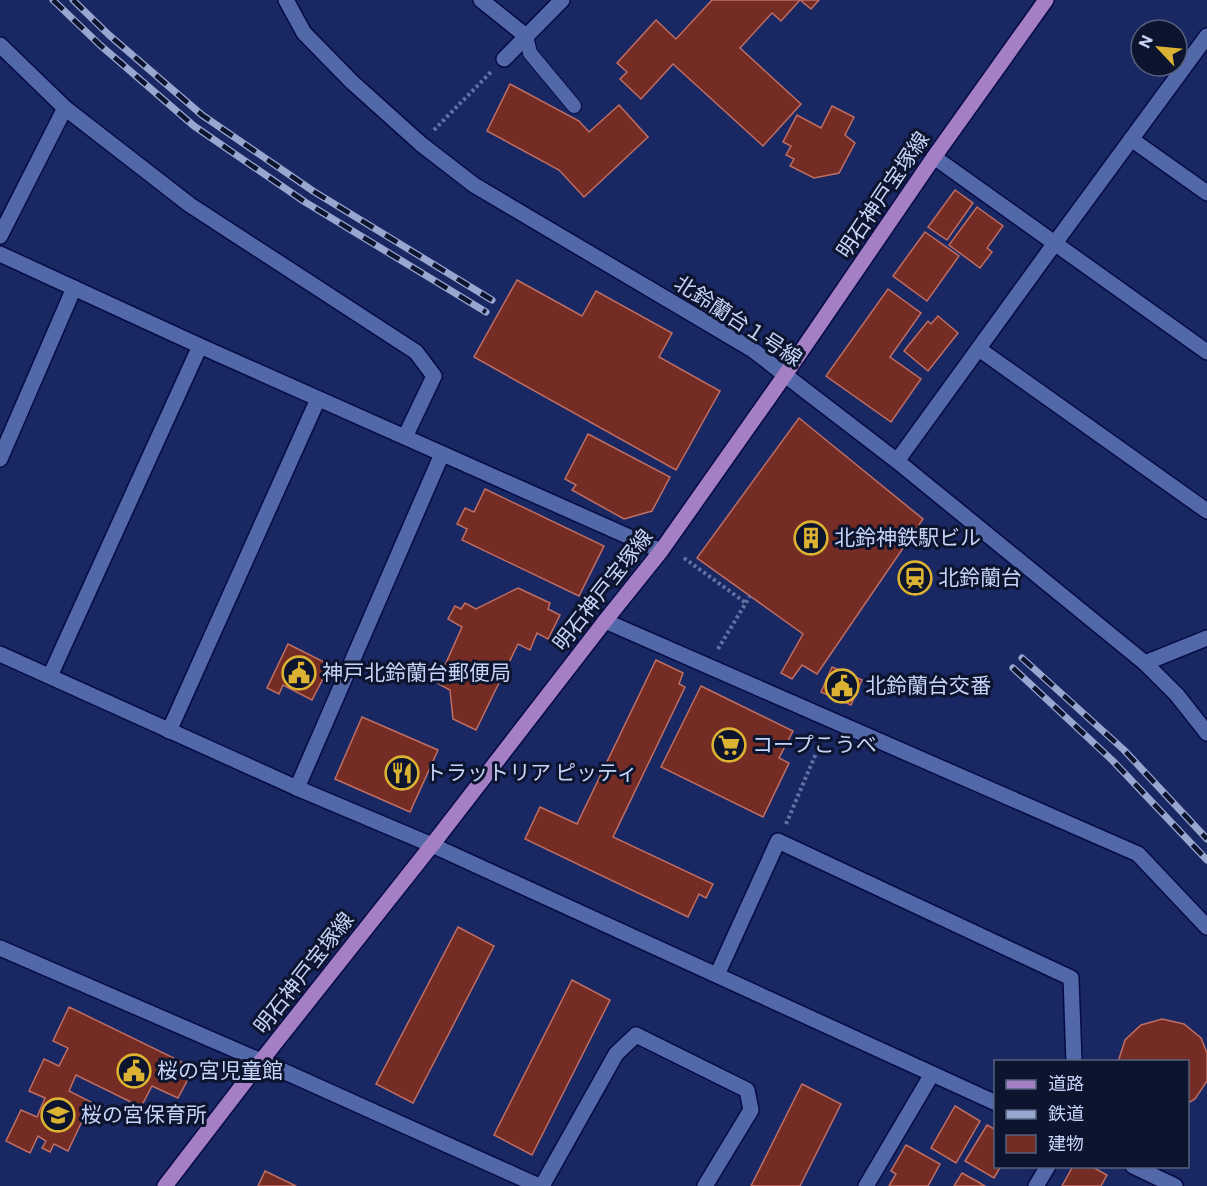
<svg xmlns="http://www.w3.org/2000/svg" width="1207" height="1186" font-family="Commissioner,'Noto Sans JP',sans-serif">
  <rect width="100%" height="100%" fill="#192762"/>
  <!-- building -->
  <g fill="#752c24" stroke="#bf6e63" stroke-width="1.5">
    <path d="M 712,0 L 819,0 L 811,9 L 800,0 L 781,21 L 772,13 L 740,48 L 801,104 L 763,146 L 673,64 L 641,99 L 620,79 L 627,72 L 617,63 L 656,20 L 676,39 Z"/>
    <path d="M 510,84 L 579,121 L 589,132 L 619,105 L 648,137 L 584,197 L 559,170 L 487,131 Z"/>
    <path d="M 832,106 L 854,117 L 845,135 L 855,143 L 839,173 L 814,178 L 790,166 L 794,159 L 786,155 L 791,146 L 783,142 L 797,115 L 821,128 Z"/>
    <path d="M 955,190 L 973,203 L 947,240 L 928,227 Z"/>
    <path d="M 977,207 L 1003,226 L 987,248 L 992,252 L 980,268 L 949,245 Z"/>
    <path d="M 925,232 L 959,256 L 927,301 L 893,276 Z"/>
    <path d="M 517,280 L 582,316 L 596,291 L 672,333 L 659,357 L 720,391 L 676,470 L 474,357 Z"/>
    <path d="M 888,289 L 921,313 L 890,357 L 921,379 L 891,422 L 826,376 Z"/>
    <path d="M 938,316 L 958,333 L 928,371 L 904,351 L 928,321 L 931,324 Z"/>
    <path d="M 799,418 L 923,519 L 817,674 L 802,665 L 792,679 L 781,673 L 803,634 L 697,558 Z"/>
    <path d="M 588,434 L 670,477 L 652,511 L 624,519 L 572,490 L 576,485 L 565,479 Z"/>
    <path d="M 485,489 L 604,546 L 579,596 L 462,540 L 467,529 L 457,524 L 465,508 L 474,512 Z"/>
    <path d="M 518,588 L 550,603 L 548,609 L 560,615 L 548,639 L 537,633 L 530,650 L 518,644 L 476,730 L 453,719 L 450,690 L 437,683 L 462,627 L 448,619 L 455,606 L 461,609 L 465,603 L 476,609 Z"/>
    <path d="M 288,644 L 330,665 L 312,700 L 283,685 L 279,694 L 267,688 Z"/>
    <path d="M 656,660 L 683,673 L 679,684 L 685,687 L 613,837 L 713,884 L 706,898 L 699,894 L 688,917 L 525,839 L 540,807 L 577,824 Z"/>
    <path d="M 832,667 L 862,680 L 851,705 L 821,692 Z"/>
    <path d="M 701,686 L 793,731 L 779,758 L 789,763 L 763,817 L 661,767 Z"/>
    <path d="M 362,717 L 438,750 L 410,812 L 335,779 Z"/>
    <path d="M 458,927 L 494,946 L 413,1103 L 376,1084 Z"/>
    <path d="M 572,980 L 610,1000 L 532,1155 L 494,1135 Z"/>
    <path d="M 69,1007 L 182,1062 L 176,1073 L 188,1079 L 178,1098 L 152,1086 L 141,1107 L 76,1075 L 69,1091 L 91,1102 L 68,1151 L 54,1144 L 50,1152 L 42,1148 L 46,1141 L 38,1136 L 30,1153 L 6,1141 L 21,1110 L 37,1117 L 45,1098 L 29,1091 L 44,1059 L 59,1066 L 68,1048 L 53,1041 Z"/>
    <path d="M 1162,1019 L 1184,1024 L 1201,1038 L 1207,1053 L 1207,1081 L 1195,1099 L 1188,1103 L 1188,1062 L 1118,1062 L 1125,1040 L 1141,1025 Z"/>
    <path d="M 802,1084 L 841,1104 L 800,1186 L 751,1186 Z"/>
    <path d="M 955,1106 L 980,1121 L 956,1163 L 931,1148 Z"/>
    <path d="M 987,1125 L 996,1130 L 996,1166 L 1001,1166 L 994,1178 L 965,1161 Z"/>
    <path d="M 906,1145 L 940,1164 L 928,1186 L 889,1186 L 896,1174 L 891,1171 Z"/>
    <path d="M 1073,1166 L 1091,1166 L 1107,1175 L 1101,1186 L 1062,1186 Z"/>
    <path d="M 265,1171 L 296,1186 L 258,1186 Z"/>
    <path d="M 962,1173 L 980,1183 L 985,1186 L 954,1186 Z"/>
  </g>
  <g fill="none" stroke-linecap="round" stroke-linejoin="round">
    <!-- service casing -->
    <g stroke="#060b45" stroke-width="16">
      <path id="service" d="M 526,36 L 530,53 L 574,106"/>
    </g>
    <!-- minor casing -->
    <g stroke="#060b45" stroke-width="18">
      <g id="minor">
        <path d="M 481,0 L 526,36"/>
        <path d="M 0,45 L 65,108 L 190,205 L 416,352 L 434,376 L 405,437"/>
        <path d="M 504,59 L 562,0"/>
        <path d="M 1131,139 L 1207,193"/>
        <path d="M 934,157 L 1207,352"/>
        <path d="M 0,236 L 65,108"/>
        <path d="M 0,254 L 200,346 L 661,551"/>
        <path d="M 979,349 L 1207,511"/>
        <path d="M 785,375 L 897,461 L 1145,663 L 1207,638"/>
        <path d="M 0,459 L 74,288"/>
        <path d="M 897,461 L 1055,243 L 1207,36"/>
        <path d="M 605,621 L 1138,854 L 1207,927"/>
        <path d="M 0,654 L 297,788 L 432,845 L 996,1103"/>
        <path d="M 1145,663 L 1177,695 L 1207,733"/>
        <path d="M 50,676 L 200,346"/>
        <path d="M 169,731 L 318,399"/>
        <path d="M 297,788 L 442,454"/>
        <path d="M 0,948 L 261,1061 L 539,1186"/>
        <path d="M 717,975 L 778,841 L 1071,978 L 1074,1062"/>
        <path d="M 1133,1166 L 1175,1186"/>
        <path d="M 542,1186 L 616,1054 L 636,1035 L 747,1090 L 751,1110 L 705,1186"/>
        <path d="M 866,1186 L 932,1074"/>
        <path d="M 1036,1186 L 1048,1166"/>
      </g>
    </g>
    <!-- tertiary casing -->
    <g stroke="#060b45" stroke-width="18">
      <path id="tertiary" d="M 286,0 L 304,33 L 352,82 L 421,144 L 474,185 L 753,350 L 785,375"/>
    </g>
    <!-- primary casing -->
    <g stroke="#060b45" stroke-width="18">
      <path id="primary" d="M 165,1186 L 261,1061 L 432,845 L 605,621 L 661,551 L 785,375 L 934,157 L 1046,0"/>
    </g>
    <!-- path -->
    <g stroke="#6371a3" stroke-width="4" stroke-dasharray="3 3" stroke-linecap="butt">
      <path d="M 434,130 L 492,71"/>
      <path d="M 684,558 L 746,603"/>
      <path d="M 718,649 L 750,596"/>
      <path d="M 786,824 L 823,737"/>
    </g>
    <!-- service -->
    <use href="#service" stroke="#5368a9" stroke-width="14"/>
    <!-- minor -->
    <use href="#minor" stroke="#5368a9" stroke-width="15"/>
    <!-- tertiary -->
    <use href="#tertiary" stroke="#5368a9" stroke-width="15"/>
    <!-- primary -->
    <use href="#primary" stroke="#a47fc3" stroke-width="15"/>
    <!-- rail casing -->
    <g stroke="#98a6d0" stroke-width="7">
      <g id="rail">
        <path d="M 53,0 L 100,45 L 194,126 L 305,202 L 486,312"/>
        <path d="M 73,0 L 109,35 L 202,115 L 313,191 L 492,300"/>
        <path d="M 1022,658 L 1124,750 L 1207,839"/>
        <path d="M 1013,668 L 1113,761 L 1207,860"/>
      </g>
    </g>
    <!-- rail -->
    <use href="#rail" stroke="#0c142e" stroke-width="4.5" stroke-dasharray="14" stroke-linecap="butt"/>
  </g>
  <!-- icons -->
  <defs>
    <g id="building-ring" transform="scale(1.725)"><circle r="9.5" fill="#0c142e" stroke="#dcb233" stroke-width="1.5"/><path d="M-4-6H4V6H1V3H-1V6H-4ZM-2.5-4.3h1.7v1.8h-1.7ZM.8-4.3h1.7v1.8H.8ZM-2.5-1h1.7V.8h-1.7ZM.8-1h1.7V.8H.8Z" fill="#dcb233"/></g>
    <g id="station-ring" transform="scale(1.725)"><circle r="9.5" fill="#0c142e" stroke="#dcb233" stroke-width="1.5"/><path d="M-3-6H3Q5-6 5-4V2Q5 4 3 4L4.5 6H3L1.5 4h-3L-3 6H-4.5L-3 4Q-5 4-5 2V-4Q-5-6-3-6ZM-3.5-4v3h7v-3ZM-3.5 1v1.5H-2V1ZM2 1v1.5H3.5V1Z" fill="#dcb233"/></g>
    <g id="civic-ring" transform="scale(1.725)"><circle r="9.5" fill="#0c142e" stroke="#dcb233" stroke-width="1.5"/><path d="M-.6-6.5H3V-4.5H.6V-3L4-1V1h2V6H-6V1h2V-1L-.6-3ZM-1.2 2.5V6h2.4V2.5Z" fill="#dcb233"/></g>
    <g id="supermarket-ring" transform="scale(1.725)"><circle r="9.5" fill="#0c142e" stroke="#dcb233" stroke-width="1.5"/><path d="M-6-5.5h2.5l.6 2H6L4.5 2H-2.5L-4.4-4H-6ZM-1.5 3.2a1.3 1.3 0 1 0 .1 0ZM3 3.2a1.3 1.3 0 1 0 .1 0Z" fill="#dcb233"/></g>
    <g id="restaurant-ring" transform="scale(1.725)"><circle r="9.5" fill="#0c142e" stroke="#dcb233" stroke-width="1.5"/><path d="M-5-6h1v4h1v-4h1v4h1v-4h1v5L-1.5 .5V6h-2V.5L-5-1ZM5-6V6H3V1.5H1.5Q1.5-4 5-6Z" fill="#dcb233"/></g>
    <g id="school-ring" transform="scale(1.725)"><circle r="9.5" fill="#0c142e" stroke="#dcb233" stroke-width="1.5"/><path d="M0-5L7-2L0 1L-7-2ZM-4 1L0 2.5L4 1V4Q0 6-4 4Z" fill="#dcb233"/></g>
  </defs>
  <g fill-rule="evenodd">
    <use href="#building-ring" x="811" y="538"/>
    <use href="#station-ring" x="915" y="578"/>
    <use href="#civic-ring" x="299" y="673"/>
    <use href="#civic-ring" x="842" y="686"/>
    <use href="#supermarket-ring" x="729" y="745"/>
    <use href="#restaurant-ring" x="402" y="773"/>
    <use href="#civic-ring" x="134" y="1071"/>
    <use href="#school-ring" x="58" y="1115"/>
  </g>
  <g text-anchor="middle" stroke-width="6" stroke-linejoin="round" paint-order="stroke">
    <!-- street labels -->
    <g font-size="21" fill="#c6d4f8" stroke="#0c142e">
      <text transform="translate(883 195) rotate(-56)" y="7">明石神戸宝塚線</text>
      <text transform="translate(738 321) rotate(33)" y="7">北鈴蘭台１号線</text>
      <text transform="translate(603 590) rotate(-52)" y="7">明石神戸宝塚線</text>
      <text transform="translate(304 973) rotate(-52)" y="7">明石神戸宝塚線</text>
    </g>
    <!-- poi labels -->
    <g font-size="21" fill="#c6d4f8" stroke="#0c142e" text-anchor="start">
      <text x="834" y="545">北鈴神鉄駅ビル</text>
      <text x="938" y="585">北鈴蘭台</text>
      <text x="322" y="680">神戸北鈴蘭台郵便局</text>
      <text x="865" y="693">北鈴蘭台交番</text>
      <text x="752" y="752">コープこうべ</text>
      <text x="425" y="780">トラットリア ピッティ</text>
      <text x="157" y="1078">桜の宮児童館</text>
      <text x="81" y="1122">桜の宮保育所</text>
    </g>
  </g>
  <!-- legend -->
  <rect x="994" y="1060" width="195" height="108" fill="#0c142e" stroke="#56617f" stroke-width="1.5"/>
  <rect x="1006" y="1080" width="30" height="9" fill="#a47fc3" stroke="#56617f" stroke-width="1.5"/>
  <text x="1048" y="1090" font-size="18" fill="#c6d4f8">道路</text>
  <rect x="1006" y="1110" width="30" height="9" fill="#98a6d0" stroke="#56617f" stroke-width="1.5"/>
  <text x="1048" y="1120" font-size="18" fill="#c6d4f8">鉄道</text>
  <rect x="1006" y="1135" width="30" height="18" fill="#752c24" stroke="#56617f" stroke-width="1.5"/>
  <text x="1048" y="1150" font-size="18" fill="#c6d4f8">建物</text>
  <!-- north arrow -->
  <g transform="translate(1159 48) rotate(296)"><circle r="28" fill="#0c142e" stroke="#56617f" stroke-width="1.5"/>
  <path d="M0-4.5L10 22L0 15L-10 22Z" fill="#dcb233"/>
  <text y="-9" font-size="16" font-weight="bold" text-anchor="middle" fill="#c6d4f8">N</text>
  </g>
</svg>
